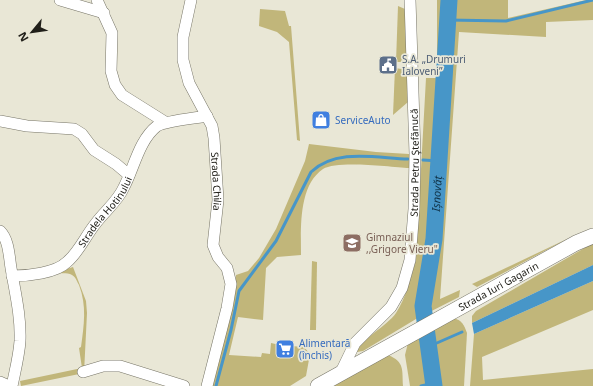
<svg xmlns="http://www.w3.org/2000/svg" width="593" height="386" font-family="'Noto Sans',sans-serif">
  <rect width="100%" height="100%" fill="#e9e7d6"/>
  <!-- green -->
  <g fill="#c1b67a">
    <path d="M 437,0 L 508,0 L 508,18 L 586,0 L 593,0 L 593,20 L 546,22 L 546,37 L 459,32 L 440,299 L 460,290 L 459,297 L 416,319 L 363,351 L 357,352 C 361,339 387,326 396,313 C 406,298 411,277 416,260 L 426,78 L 437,78 Z"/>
    <path d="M 398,6 L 405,9 L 408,62 L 396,62 Z"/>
    <path d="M 260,9 L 285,11 L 289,26 L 291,26 L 300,141 L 297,140 L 289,42 L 277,32 L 259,26 Z"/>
    <path d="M 395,68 L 408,70 L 408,102 L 393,115 Z"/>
    <path d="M 309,144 L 376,152 L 409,154 L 409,168 C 391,167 337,160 323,169 C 298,186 301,229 301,255 L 277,257 L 266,268 L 263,320 L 238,317 L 229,355 L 261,357 L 262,353 L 270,354 L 271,343 L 280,345 L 280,354 L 290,355 L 291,346 L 304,347 L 310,354 L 306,376 L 290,386 L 211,386 L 235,290 L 236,275 L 248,271 L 259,258 L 276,229 L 305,161 Z"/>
    <path d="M 569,238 L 477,287 L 472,284 Z"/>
    <path d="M 593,243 L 593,265 L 472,323 L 472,316 L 476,311 Z"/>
    <path d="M 312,261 L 317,262 L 316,330 L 310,330 Z"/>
    <path d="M 73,267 L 86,301 L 87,313 L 84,373 L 21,386 L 20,381 L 82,368 L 79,348 L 81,347 C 84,325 87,306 79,285 C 77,282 76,277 72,275 C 66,272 57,274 51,274 Z"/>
    <path d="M 593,281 L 593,310 L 482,357 L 483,380 L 593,369 L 593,386 L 470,386 L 474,334 Z"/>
    <path d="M 453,318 C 462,320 464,325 467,333 L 464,386 L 410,386 L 405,355 L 408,343 Z"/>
    <path d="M 388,355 C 405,362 402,370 403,386 L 331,386 Z"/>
  </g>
  <!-- water -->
  <path fill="#4796c8" d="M 593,265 L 593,281 L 474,334 L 472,323 Z"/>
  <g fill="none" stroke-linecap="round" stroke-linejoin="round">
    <!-- stream -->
    <g stroke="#4796c8" stroke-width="3">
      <path d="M 448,20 L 506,21 L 593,0"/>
      <path d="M 423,160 L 439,161"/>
      <path d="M 430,346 L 462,332"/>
      <path d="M 216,386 L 231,330 L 239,291 L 276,241 L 311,172 C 336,148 376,158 408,159"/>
      <path d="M 421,386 L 434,383"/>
    </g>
    <!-- river -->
    <path stroke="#4796c8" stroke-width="17" id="s1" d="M 434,386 L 423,306 L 434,239 L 449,0"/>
    <!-- street casing -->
    <g stroke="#777567" stroke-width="12">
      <g id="street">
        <path d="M 60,0 L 104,13"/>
        <path d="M 97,0 L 112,33 L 111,71 L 115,85 L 122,95 L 165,122"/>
        <path id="s2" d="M 191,0 L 183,37 L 183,60 L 189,83 L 212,126 L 214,138 L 218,200 L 213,245 L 218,257 L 227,268 L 231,284 L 227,308 L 207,386"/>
        <path d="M 0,121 L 27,126 L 74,129 L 82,134 L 94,150 L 116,164 L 129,175"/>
        <path d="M 0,231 C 9,240 9,256 11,268 C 15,292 21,316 20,341 C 19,356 15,371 12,386"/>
        <path id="s3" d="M 12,276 C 28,276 56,273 67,262 C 79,252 86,235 96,223 C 105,211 118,201 124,187 C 134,168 139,140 157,126 C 165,121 196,118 207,116"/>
        <path d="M 83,372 L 103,366 L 120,366 L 184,386"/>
        <path id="s4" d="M 340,374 L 355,343 L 391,307 L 402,288 L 410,260 L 414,209 L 415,154 L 410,0"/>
        <path d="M 0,382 L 9,386"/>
      </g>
    </g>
    <!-- secondary casing -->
    <g stroke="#777567" stroke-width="16">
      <g id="secondary">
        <path id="s5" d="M 318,386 L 576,243 L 593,236"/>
      </g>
    </g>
    <!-- street -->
    <use href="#street" stroke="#fff" stroke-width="11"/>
    <!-- secondary -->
    <use href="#secondary" stroke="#fff" stroke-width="15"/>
  </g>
  <!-- icons -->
  <defs>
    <g id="civic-square" transform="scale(1)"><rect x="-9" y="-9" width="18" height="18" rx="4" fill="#5c6f8a" stroke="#e9e7d6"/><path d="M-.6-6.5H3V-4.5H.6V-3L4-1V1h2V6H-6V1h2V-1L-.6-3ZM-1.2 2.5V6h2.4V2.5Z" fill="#fff"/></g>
    <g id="shop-square" transform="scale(1)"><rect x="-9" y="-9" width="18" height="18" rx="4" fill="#3f7fe0" stroke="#e9e7d6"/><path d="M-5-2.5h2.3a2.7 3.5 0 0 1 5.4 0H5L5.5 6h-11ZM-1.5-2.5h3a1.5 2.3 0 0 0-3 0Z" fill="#fff"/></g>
    <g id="school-square" transform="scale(1)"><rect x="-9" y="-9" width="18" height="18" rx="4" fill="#8d6e63" stroke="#e9e7d6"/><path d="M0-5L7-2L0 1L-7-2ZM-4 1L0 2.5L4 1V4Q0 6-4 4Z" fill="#fff"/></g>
    <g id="supermarket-square" transform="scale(1)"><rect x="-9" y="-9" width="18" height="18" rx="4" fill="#3f7fe0" stroke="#e9e7d6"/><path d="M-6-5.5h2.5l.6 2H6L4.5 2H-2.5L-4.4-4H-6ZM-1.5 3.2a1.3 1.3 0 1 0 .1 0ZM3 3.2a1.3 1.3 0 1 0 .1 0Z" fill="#fff"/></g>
  </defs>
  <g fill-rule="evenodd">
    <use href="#civic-square" x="388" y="65"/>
    <use href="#shop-square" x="321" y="120"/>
    <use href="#school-square" x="352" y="243"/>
    <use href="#supermarket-square" x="285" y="349"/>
  </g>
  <g text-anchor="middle" stroke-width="3.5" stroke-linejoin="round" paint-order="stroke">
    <!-- service labels -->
    <g font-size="10" fill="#4e5e75" stroke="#e9e7d6" text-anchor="start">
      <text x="402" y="63">S.A. „Drumuri<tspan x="402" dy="12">Ialoveni”</tspan></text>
    </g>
    <!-- shop labels -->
    <g font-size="10" fill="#366cbe" stroke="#e9e7d6" text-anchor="start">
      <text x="335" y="124">ServiceAuto</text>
      <text x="299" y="347">Alimentară<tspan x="299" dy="12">(închis)</tspan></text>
    </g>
    <!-- street labels -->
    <g font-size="10" fill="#21201a" stroke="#e9e7d6">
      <text dy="4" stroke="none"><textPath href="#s4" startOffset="234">Strada Petru Ştefănucă</textPath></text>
      <text dy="4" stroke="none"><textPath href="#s2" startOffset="189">Strada Chilia</textPath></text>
      <text dy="4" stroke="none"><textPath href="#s3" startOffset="121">Stradela Hotinului</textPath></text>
      <text dy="4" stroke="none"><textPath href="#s5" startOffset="206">Strada Iuri Gagarin</textPath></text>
    </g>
    <!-- education labels -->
    <g font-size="10" fill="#785e54" stroke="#e9e7d6" text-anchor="start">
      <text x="366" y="241">Gimnaziul<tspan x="366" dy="12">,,Grigore Vieru"</tspan></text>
    </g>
    <!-- water labels -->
    <g font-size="11" font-style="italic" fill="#103348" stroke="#e9e7d6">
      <text dy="4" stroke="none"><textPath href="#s1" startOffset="194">Ișnovăț</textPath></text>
    </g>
  </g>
  <!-- north arrow -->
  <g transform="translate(32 32) rotate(241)" stroke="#e9e7d6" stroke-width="3" paint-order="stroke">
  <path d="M0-3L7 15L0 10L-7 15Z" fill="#21201a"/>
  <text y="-6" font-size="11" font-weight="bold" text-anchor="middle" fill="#21201a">N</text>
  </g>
</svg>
